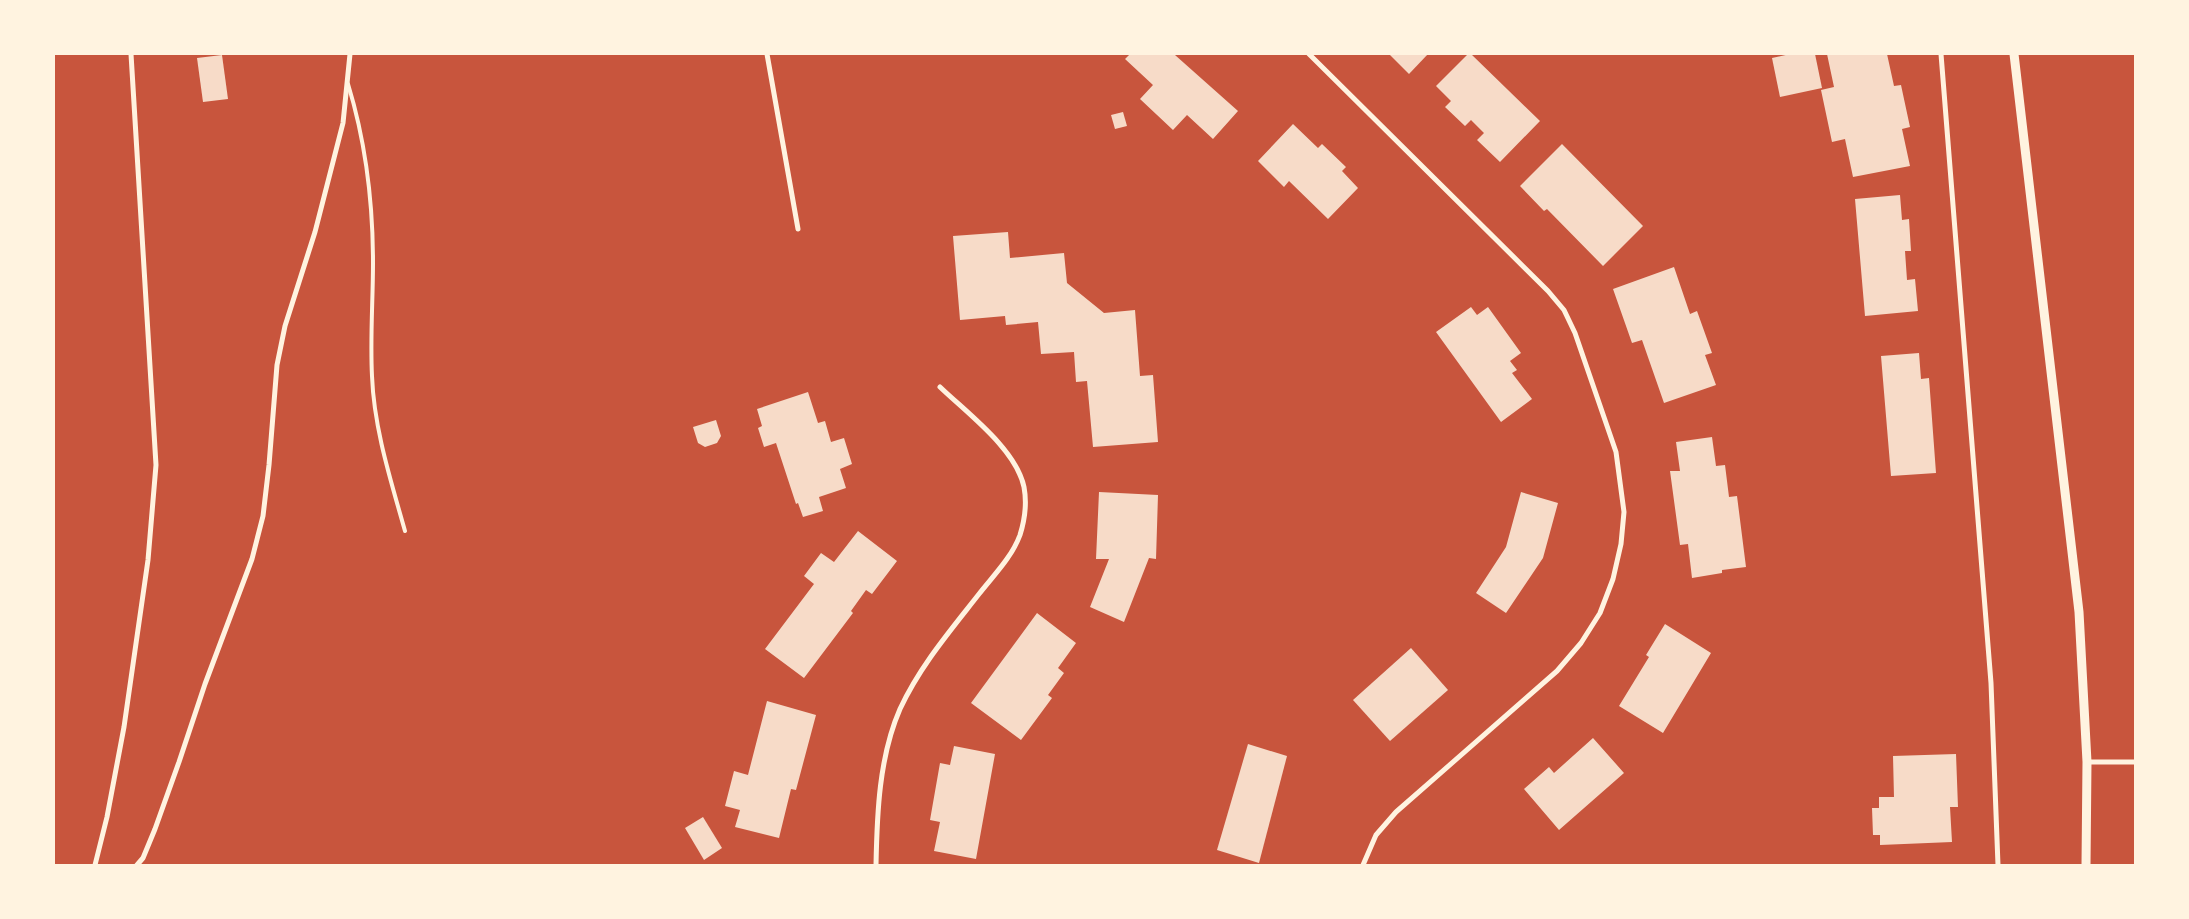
<svg xmlns="http://www.w3.org/2000/svg" width="2189" height="919" font-family="Merriweather,serif">
  <rect width="100%" height="100%" fill="#c8553d"/>
  <!-- building -->
  <g fill="#f7dbc8">
    <path d="M 1130,54 L 1177,54 L 1175,55 L 1238,111 L 1213,139 L 1187,115 L 1173,130 L 1140,99 L 1153,85 L 1125,59 Z"/>
    <path d="M 1389,54 L 1428,54 L 1409,74 Z"/>
    <path d="M 1468,54 L 1471,54 L 1540,121 L 1500,162 L 1477,140 L 1484,133 L 1471,120 L 1465,126 L 1445,107 L 1451,101 L 1436,86 Z"/>
    <path d="M 1790,54 L 1815,54 L 1822,88 L 1780,97 L 1772,58 Z"/>
    <path d="M 1827,54 L 1887,54 L 1894,86 L 1901,85 L 1910,127 L 1902,129 L 1910,166 L 1853,177 L 1845,139 L 1832,142 L 1821,90 L 1834,87 Z"/>
    <path d="M 222,55 L 228,99 L 203,102 L 197,58 Z"/>
    <path d="M 1123,112 L 1127,126 L 1115,129 L 1111,115 Z"/>
    <path d="M 1293,124 L 1318,148 L 1322,144 L 1346,167 L 1342,171 L 1358,188 L 1328,219 L 1289,181 L 1284,187 L 1258,161 Z"/>
    <path d="M 1562,144 L 1643,226 L 1603,266 L 1547,209 L 1544,211 L 1520,186 Z"/>
    <path d="M 1900,195 L 1902,220 L 1909,219 L 1911,251 L 1905,251 L 1907,280 L 1915,279 L 1918,311 L 1865,316 L 1855,199 Z"/>
    <path d="M 1008,232 L 1010,258 L 1064,253 L 1067,283 L 1104,313 L 1135,310 L 1140,376 L 1153,375 L 1158,442 L 1093,447 L 1087,381 L 1076,382 L 1074,352 L 1041,354 L 1038,322 L 1006,325 L 1005,316 L 960,320 L 953,236 Z"/>
    <path d="M 1674,267 L 1690,314 L 1697,311 L 1712,353 L 1705,355 L 1716,385 L 1664,403 L 1642,340 L 1632,343 L 1613,289 Z"/>
    <path d="M 1471,307 L 1477,315 L 1488,307 L 1521,353 L 1510,361 L 1517,370 L 1512,373 L 1532,399 L 1501,422 L 1436,332 Z"/>
    <path d="M 1919,353 L 1921,379 L 1929,378 L 1936,473 L 1891,476 L 1881,356 Z"/>
    <path d="M 808,392 L 818,423 L 825,421 L 831,442 L 844,438 L 852,464 L 840,469 L 846,488 L 819,497 L 823,511 L 803,517 L 798,503 L 796,504 L 776,443 L 764,447 L 758,428 L 762,426 L 757,409 Z"/>
    <path d="M 716,420 L 721,436 L 717,443 L 705,447 L 698,443 L 693,427 Z"/>
    <path d="M 1712,437 L 1716,466 L 1725,465 L 1729,497 L 1737,496 L 1746,567 L 1722,570 L 1722,573 L 1692,578 L 1688,544 L 1680,545 L 1670,471 L 1680,471 L 1676,442 Z"/>
    <path d="M 1099,492 L 1158,495 L 1156,559 L 1149,558 L 1124,622 L 1090,607 L 1109,559 L 1096,559 Z"/>
    <path d="M 1521,492 L 1558,503 L 1543,558 L 1506,613 L 1476,593 L 1506,547 Z"/>
    <path d="M 858,531 L 897,561 L 872,594 L 866,590 L 851,611 L 853,613 L 804,678 L 765,649 L 814,584 L 804,576 L 821,553 L 834,562 Z"/>
    <path d="M 1037,613 L 1076,643 L 1058,668 L 1064,673 L 1048,695 L 1052,698 L 1021,740 L 971,703 Z"/>
    <path d="M 1665,624 L 1711,653 L 1663,733 L 1619,706 L 1649,657 L 1646,655 Z"/>
    <path d="M 1411,648 L 1448,690 L 1390,741 L 1353,700 Z"/>
    <path d="M 767,701 L 816,715 L 796,790 L 791,789 L 779,838 L 735,827 L 740,810 L 725,806 L 734,771 L 748,775 Z"/>
    <path d="M 1593,738 L 1624,773 L 1559,830 L 1524,789 L 1549,767 L 1554,773 Z"/>
    <path d="M 1248,744 L 1287,756 L 1259,863 L 1217,850 Z"/>
    <path d="M 954,746 L 995,754 L 976,859 L 934,851 L 940,822 L 930,820 L 940,763 L 950,765 Z"/>
    <path d="M 1956,754 L 1958,807 L 1950,807 L 1952,842 L 1880,845 L 1880,835 L 1873,835 L 1872,808 L 1879,808 L 1879,797 L 1894,797 L 1893,756 Z"/>
    <path d="M 703,817 L 722,848 L 704,860 L 685,828 Z"/>
  </g>
  <g fill="none" stroke-linecap="round" stroke-linejoin="round">
    <!-- service -->
    <path stroke="#fff3e0" stroke-width="4" d="M 348,84 C 366,143 373,201 373,263 C 373,301 370,338 372,376 C 374,429 391,481 405,531"/>
    <!-- minor -->
    <g stroke="#fff3e0" stroke-width="5">
      <path d="M 767,54 L 798,229"/>
      <path d="M 1309,54 L 1548,291 L 1564,310 L 1575,333 L 1616,452 L 1624,512 L 1621,544 L 1613,579 L 1600,613 L 1581,643 L 1557,671 L 1396,812 L 1376,835 L 1363,865"/>
      <path d="M 1941,54 L 1991,683 L 1998,865"/>
      <path d="M 2087,762 L 2135,762"/>
      <path d="M 95,865 L 107,817 L 124,727 L 148,560 L 156,465 L 131,54"/>
      <path d="M 137,865 L 143,858 L 155,829 L 179,762 L 205,684 L 252,559 L 263,516 L 269,465 L 277,365 L 285,326 L 315,232 L 343,123 L 350,54"/>
      <path d="M 876,865 C 877,814 879,757 900,709 C 920,666 950,631 979,594 C 993,576 1012,557 1020,535 C 1025,519 1027,503 1024,487 C 1016,449 967,413 940,387"/>
    </g>
    <!-- tertiary -->
    <path stroke="#fff3e0" stroke-width="9" d="M 2014,54 L 2079,612 L 2087,762 L 2086,865"/>
  </g>
  <!-- border -->
  <rect width="2189" height="919" fill="none" stroke="#fff3e0" stroke-width="110"/>
</svg>
